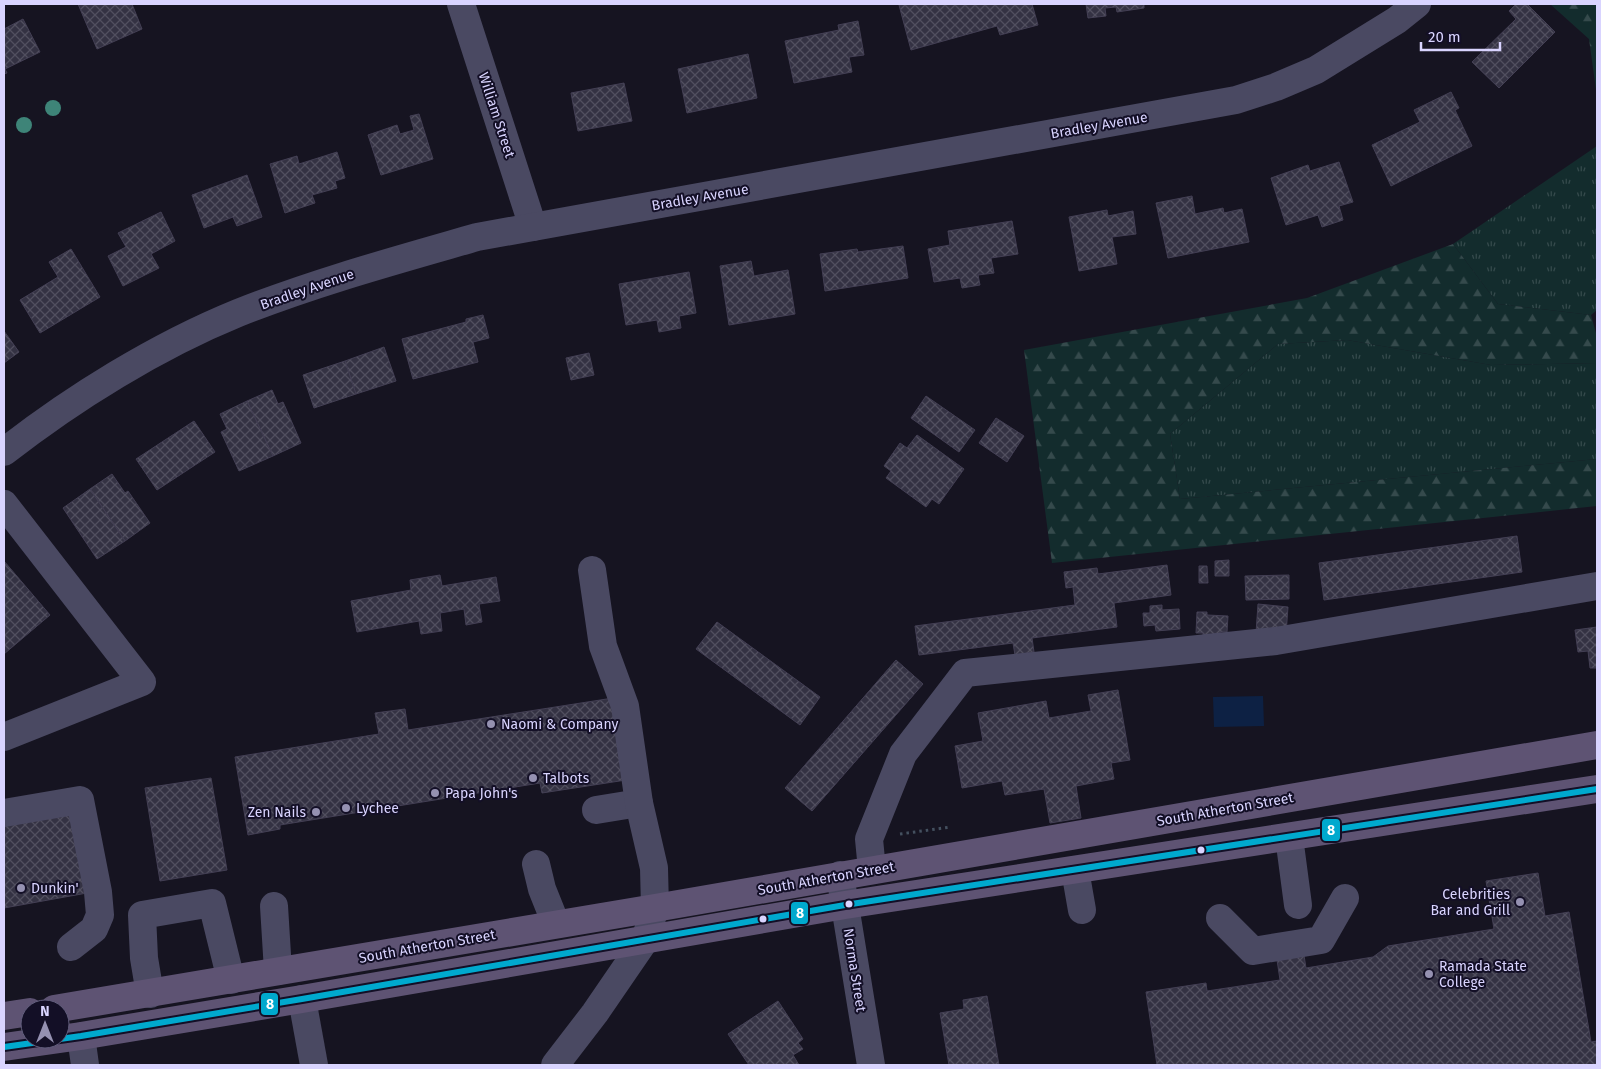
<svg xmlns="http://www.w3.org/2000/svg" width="1601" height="1069" font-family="'Fira Sans',sans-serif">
  <defs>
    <pattern id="grass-tufts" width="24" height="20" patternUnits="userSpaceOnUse" patternTransform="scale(1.25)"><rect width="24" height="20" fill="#132c2d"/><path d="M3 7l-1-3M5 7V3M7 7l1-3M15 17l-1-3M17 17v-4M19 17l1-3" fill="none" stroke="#354a4c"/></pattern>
    <pattern id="forest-firs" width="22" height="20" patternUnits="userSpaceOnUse" patternTransform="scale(1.25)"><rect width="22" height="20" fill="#132c2d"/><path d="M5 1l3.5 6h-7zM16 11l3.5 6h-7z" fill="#354a4c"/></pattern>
    <pattern id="building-cross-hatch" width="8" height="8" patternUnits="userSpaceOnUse" patternTransform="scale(1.25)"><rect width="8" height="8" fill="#343243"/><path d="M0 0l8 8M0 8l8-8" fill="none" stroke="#514f5f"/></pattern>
  </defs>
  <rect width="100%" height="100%" fill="#161421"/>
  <!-- grass -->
  <g fill="url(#grass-tufts)">
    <path d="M 1597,146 L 1597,310 L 1591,315 L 1498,304 L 1453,244 Z"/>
    <path d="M 1347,340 L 1491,365 L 1597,363 L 1597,459 L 1180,499 L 1170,434 L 1278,344 Z"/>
  </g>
  <!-- forest -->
  <g fill="url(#forest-firs)">
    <path d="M 1550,4 L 1597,4 L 1597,97 L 1589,39 Z"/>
    <path d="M 1453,244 L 1498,304 L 1591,315 L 1597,337 L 1597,363 L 1491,365 L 1347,340 L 1278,344 L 1170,434 L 1180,499 L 1597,459 L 1597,506 L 1052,563 L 1024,350 L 1307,298 Z"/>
  </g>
  <!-- water -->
  <path fill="#0d2144" d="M 1263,696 L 1264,726 L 1214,727 L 1213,697 Z"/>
  <!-- building -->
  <g fill="url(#building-cross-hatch)" stroke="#433f54">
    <path d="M 78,4 L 132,4 L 142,29 L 97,49 Z"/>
    <path d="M 903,4 L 1032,4 L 1038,25 L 1000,35 L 997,26 L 911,50 L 899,5 Z"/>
    <path d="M 1086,4 L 1144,4 L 1144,8 L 1117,12 L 1116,7 L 1105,8 L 1106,16 L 1088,18 Z"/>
    <path d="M 1516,4 L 1527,4 L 1555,32 L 1499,88 L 1472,62 L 1516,19 L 1509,11 Z"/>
    <path d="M 23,19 L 40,52 L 5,69 L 7,73 L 4,74 L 4,29 Z"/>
    <path d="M 858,21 L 864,55 L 849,57 L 852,72 L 794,83 L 785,41 L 839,30 L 838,25 Z"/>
    <path d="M 748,54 L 757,98 L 687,113 L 678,69 Z"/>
    <path d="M 624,83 L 632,121 L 578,131 L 571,93 Z"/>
    <path d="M 1451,92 L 1459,108 L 1455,110 L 1472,146 L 1391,186 L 1372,145 L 1420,122 L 1414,110 Z"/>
    <path d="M 419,114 L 433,159 L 381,175 L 368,135 L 397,125 L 400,134 L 414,130 L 410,116 Z"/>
    <path d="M 337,152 L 345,178 L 335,181 L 337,188 L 312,195 L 315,203 L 285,213 L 270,164 L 297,156 L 299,164 Z"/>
    <path d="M 1339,162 L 1353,202 L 1339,206 L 1343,220 L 1322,227 L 1318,215 L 1286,225 L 1271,178 L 1308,165 L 1310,171 Z"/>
    <path d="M 247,175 L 262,217 L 237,226 L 233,217 L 204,228 L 192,195 Z"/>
    <path d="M 1192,196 L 1195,214 L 1223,208 L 1224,213 L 1242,209 L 1249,242 L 1168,258 L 1156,203 Z"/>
    <path d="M 1107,210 L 1108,216 L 1133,211 L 1136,234 L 1112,237 L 1117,264 L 1079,271 L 1069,217 Z"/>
    <path d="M 161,212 L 175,241 L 151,254 L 159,268 L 123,286 L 108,256 L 126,247 L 118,233 Z"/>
    <path d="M 1012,221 L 1018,254 L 991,258 L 994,273 L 978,275 L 980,285 L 962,288 L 960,278 L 934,282 L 928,249 L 950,245 L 948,231 Z"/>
    <path d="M 903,246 L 908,278 L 825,291 L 820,254 L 857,249 L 858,252 Z"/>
    <path d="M 71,249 L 100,297 L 40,333 L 20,300 L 58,277 L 49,262 Z"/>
    <path d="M 751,261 L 754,276 L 788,270 L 795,314 L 729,325 L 720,266 Z"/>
    <path d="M 689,272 L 696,313 L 679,316 L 681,328 L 659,332 L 657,320 L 626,325 L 619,284 Z"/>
    <path d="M 483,315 L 489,338 L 473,342 L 478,362 L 413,379 L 402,339 L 466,322 L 466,319 Z"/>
    <path d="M 4,331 L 19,352 L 4,363 Z"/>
    <path d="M 384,347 L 396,381 L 356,394 L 345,361 Z"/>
    <path d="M 589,353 L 594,375 L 571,380 L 566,358 Z"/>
    <path d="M 345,361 L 356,394 L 314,408 L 303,375 Z"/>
    <path d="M 272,390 L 278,404 L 283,402 L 301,443 L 273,456 L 247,401 Z"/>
    <path d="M 926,396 L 975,430 L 959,452 L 911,418 Z"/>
    <path d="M 247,401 L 273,456 L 239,471 L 221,432 L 227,429 L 220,414 Z"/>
    <path d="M 996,418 L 1024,436 L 1007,462 L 979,443 Z"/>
    <path d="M 194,421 L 215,452 L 157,490 L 136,459 Z"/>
    <path d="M 917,435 L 964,469 L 939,504 L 932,499 L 926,507 L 886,478 L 891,471 L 884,466 L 900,443 L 907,448 Z"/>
    <path d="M 112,474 L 125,493 L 128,491 L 150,523 L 125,541 L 90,489 Z"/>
    <path d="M 90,489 L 125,541 L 97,559 L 63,508 Z"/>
    <path d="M 1517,536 L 1522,572 L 1324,600 L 1319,563 Z"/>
    <path d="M 1229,560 L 1229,576 L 1215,576 L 1215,561 Z"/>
    <path d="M 4,561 L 50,615 L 4,654 Z"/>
    <path d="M 1167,565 L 1171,595 L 1114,603 L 1117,627 L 1032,638 L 1034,652 L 1015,655 L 1013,643 L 919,655 L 915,626 L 1075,605 L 1073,587 L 1066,588 L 1064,572 L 1097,568 L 1098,574 Z"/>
    <path d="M 1199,566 L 1207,566 L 1208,583 L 1199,583 Z"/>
    <path d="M 440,575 L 442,586 L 496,577 L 500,601 L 479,604 L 482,622 L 466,625 L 464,609 L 440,613 L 442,631 L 421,634 L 419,621 L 357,632 L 351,601 L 411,590 L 410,580 Z"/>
    <path d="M 1289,575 L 1289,599 L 1246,600 L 1245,576 Z"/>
    <path d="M 1258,604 L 1288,607 L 1286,634 L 1256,633 Z"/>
    <path d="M 1162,605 L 1162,610 L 1179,609 L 1180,629 L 1156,631 L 1155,625 L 1144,626 L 1143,613 L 1150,613 L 1150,606 Z"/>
    <path d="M 1197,612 L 1207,612 L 1207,615 L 1228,616 L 1227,632 L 1220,632 L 1220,639 L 1203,639 L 1203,633 L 1196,633 Z"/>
    <path d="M 717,622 L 820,697 L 800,725 L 696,649 Z"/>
    <path d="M 1597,627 L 1597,668 L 1590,668 L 1588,651 L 1578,652 L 1575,630 Z"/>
    <path d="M 896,660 L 923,684 L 812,811 L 785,788 Z"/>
    <path d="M 1118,690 L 1130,760 L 1111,763 L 1114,779 L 1076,786 L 1081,818 L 1050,823 L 1044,789 L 1005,795 L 1002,781 L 962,788 L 955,746 L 983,741 L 978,713 L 1046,701 L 1049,718 L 1091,711 L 1088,695 Z"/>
    <path d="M 613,698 L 626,780 L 542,793 L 540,783 L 280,825 L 280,829 L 248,835 L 235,757 L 379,734 L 375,713 L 405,709 L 408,730 Z"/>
    <path d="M 211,778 L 227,870 L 160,881 L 145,788 Z"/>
    <path d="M 72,810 L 87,893 L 4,908 L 4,822 Z"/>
    <path d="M 1538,873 L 1545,916 L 1569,912 L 1591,1042 L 1597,1041 L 1597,1065 L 1157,1065 L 1146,992 L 1206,983 L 1207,991 L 1280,980 L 1276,953 L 1303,949 L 1306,968 L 1373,957 L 1388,946 L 1494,929 L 1486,881 Z"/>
    <path d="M 987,996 L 999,1065 L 949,1065 L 940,1013 L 964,1009 L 963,1000 Z"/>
    <path d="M 778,1001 L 803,1039 L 798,1043 L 803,1049 L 793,1055 L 799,1065 L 749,1065 L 728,1034 Z"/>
  </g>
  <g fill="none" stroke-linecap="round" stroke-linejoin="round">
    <!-- path -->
    <path stroke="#44505f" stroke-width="3" stroke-dasharray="2.5 4" stroke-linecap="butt" d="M 900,834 L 951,827"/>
    <!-- minor -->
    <g stroke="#4a4962" stroke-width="28">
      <path d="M 461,4 L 533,227"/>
      <path d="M 4,452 C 73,398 157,346 238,313 C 316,282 397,260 477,237 L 1236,100 L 1276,87 L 1316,70 L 1397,20 L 1417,4"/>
      <path d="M 4,504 L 142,682 L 4,737"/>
      <path d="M 596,810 L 639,803"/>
      <path d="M 4,813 L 80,800 L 98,892 L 100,915 L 94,929 L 71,947"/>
      <path d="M 1289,837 L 1298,905"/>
      <path d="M 536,864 L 542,889 L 556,924"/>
      <path d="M 872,870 L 869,839 L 903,754 L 965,673 L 1276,641 L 1597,586"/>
      <path d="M 1075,870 L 1082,910"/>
      <path d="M 840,875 L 871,1065"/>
      <path d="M 274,906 L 278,971"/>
      <path d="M 1220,918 L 1253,951 L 1321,940 L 1345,898"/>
      <path d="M 150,994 L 144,958 L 142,915 L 212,903 L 231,980"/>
      <path d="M 302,999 L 314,1065"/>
      <path d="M 81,1036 L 85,1065"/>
      <path d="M 555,1065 L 595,1013 L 645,940 L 655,908 L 654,868 L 639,803 L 625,706 L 603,646 L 592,570"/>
    </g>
    <!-- major -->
    <g stroke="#5e5373" stroke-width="28">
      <path d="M 54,1009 L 655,908 L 1597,745"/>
      <path d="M 4,1016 L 30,1012"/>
      <path d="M 4,1047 L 81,1036 L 302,999 L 845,905 L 1597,789"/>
    </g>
    <!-- bus-1 casing -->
    <g stroke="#130f26" stroke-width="10">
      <path id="bus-1" d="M 4,1047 L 81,1036 L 302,999 L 845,905 L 1597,789"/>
    </g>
    <!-- bus-1 -->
    <use href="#bus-1" stroke="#00a9ce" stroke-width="6"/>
  </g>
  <!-- trees -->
  <g fill="#3e8478">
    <circle cx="53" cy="108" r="8"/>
    <circle cx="24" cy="125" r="8"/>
  </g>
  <!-- markers -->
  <g fill="#9591b1" stroke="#130f26" stroke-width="2">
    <circle cx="491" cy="724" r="5"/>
    <circle cx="533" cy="778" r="5"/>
    <circle cx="435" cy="793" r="5"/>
    <circle cx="346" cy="808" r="5"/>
    <circle cx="316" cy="812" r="5"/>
    <circle cx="21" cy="888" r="5"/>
    <circle cx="1520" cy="902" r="5"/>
    <circle cx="1429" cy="974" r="5"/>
  </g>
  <g fill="#d9d4ff" stroke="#130f26" stroke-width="2">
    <circle cx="1201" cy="850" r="4.5"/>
    <circle cx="849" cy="904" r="4.5"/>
    <circle cx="763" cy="919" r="4.5"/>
  </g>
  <g text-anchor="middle" stroke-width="4" stroke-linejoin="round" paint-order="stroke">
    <!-- street labels -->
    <g font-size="14" fill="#d9d4ff" stroke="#130f26">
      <text transform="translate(497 115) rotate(72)" y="5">William Street</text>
      <text transform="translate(1099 125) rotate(-10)" y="5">Bradley Avenue</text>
      <text transform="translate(700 197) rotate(-10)" y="5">Bradley Avenue</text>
      <text transform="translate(307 289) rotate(-19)" y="5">Bradley Avenue</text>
      <text transform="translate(1225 809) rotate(-10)" y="5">South Atherton Street</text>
      <text transform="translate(826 878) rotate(-10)" y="5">South Atherton Street</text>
      <text transform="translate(427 946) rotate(-10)" y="5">South Atherton Street</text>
      <text transform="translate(855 970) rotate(81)" y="5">Norma Street</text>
    </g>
    <!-- poi labels -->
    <g font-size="14" fill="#d9d4ff" stroke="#130f26" text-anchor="start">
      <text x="501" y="729">Naomi &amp; Company</text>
      <text x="543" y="783">Talbots</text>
      <text x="445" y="798">Papa John's</text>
      <text x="356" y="813">Lychee</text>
      <text x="306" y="817" text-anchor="end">Zen Nails</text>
      <text x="31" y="893">Dunkin'</text>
      <text x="1510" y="899" text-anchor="end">Celebrities<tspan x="1510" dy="16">Bar and Grill</tspan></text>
      <text x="1439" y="971">Ramada State<tspan x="1439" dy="16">College</tspan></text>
    </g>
  </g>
  <g stroke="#130f26" stroke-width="2">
    <rect x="1321" y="818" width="20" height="24" rx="5" fill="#00a9ce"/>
    <rect x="790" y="901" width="19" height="24" rx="5" fill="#00a9ce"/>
    <rect x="260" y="992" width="19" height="24" rx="5" fill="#00a9ce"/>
  </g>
  <g font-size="14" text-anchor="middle" font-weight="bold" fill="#fff">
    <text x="1331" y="835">8</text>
    <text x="800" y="918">8</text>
    <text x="270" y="1009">8</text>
  </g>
  <!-- border -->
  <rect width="1601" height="1069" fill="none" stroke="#d9d4ff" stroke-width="10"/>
  <!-- north arrow -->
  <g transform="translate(45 1024)"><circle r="24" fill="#130f26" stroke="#625e7d"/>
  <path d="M0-4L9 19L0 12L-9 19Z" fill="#9591b1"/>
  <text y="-8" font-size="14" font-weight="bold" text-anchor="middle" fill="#d9d4ff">N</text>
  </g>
  <!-- scale -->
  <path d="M1421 42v8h79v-8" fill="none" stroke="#d9d4ff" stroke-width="2.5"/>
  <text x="1428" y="42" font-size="15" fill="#d9d4ff" stroke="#130f26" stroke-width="4" paint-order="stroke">20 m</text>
</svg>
